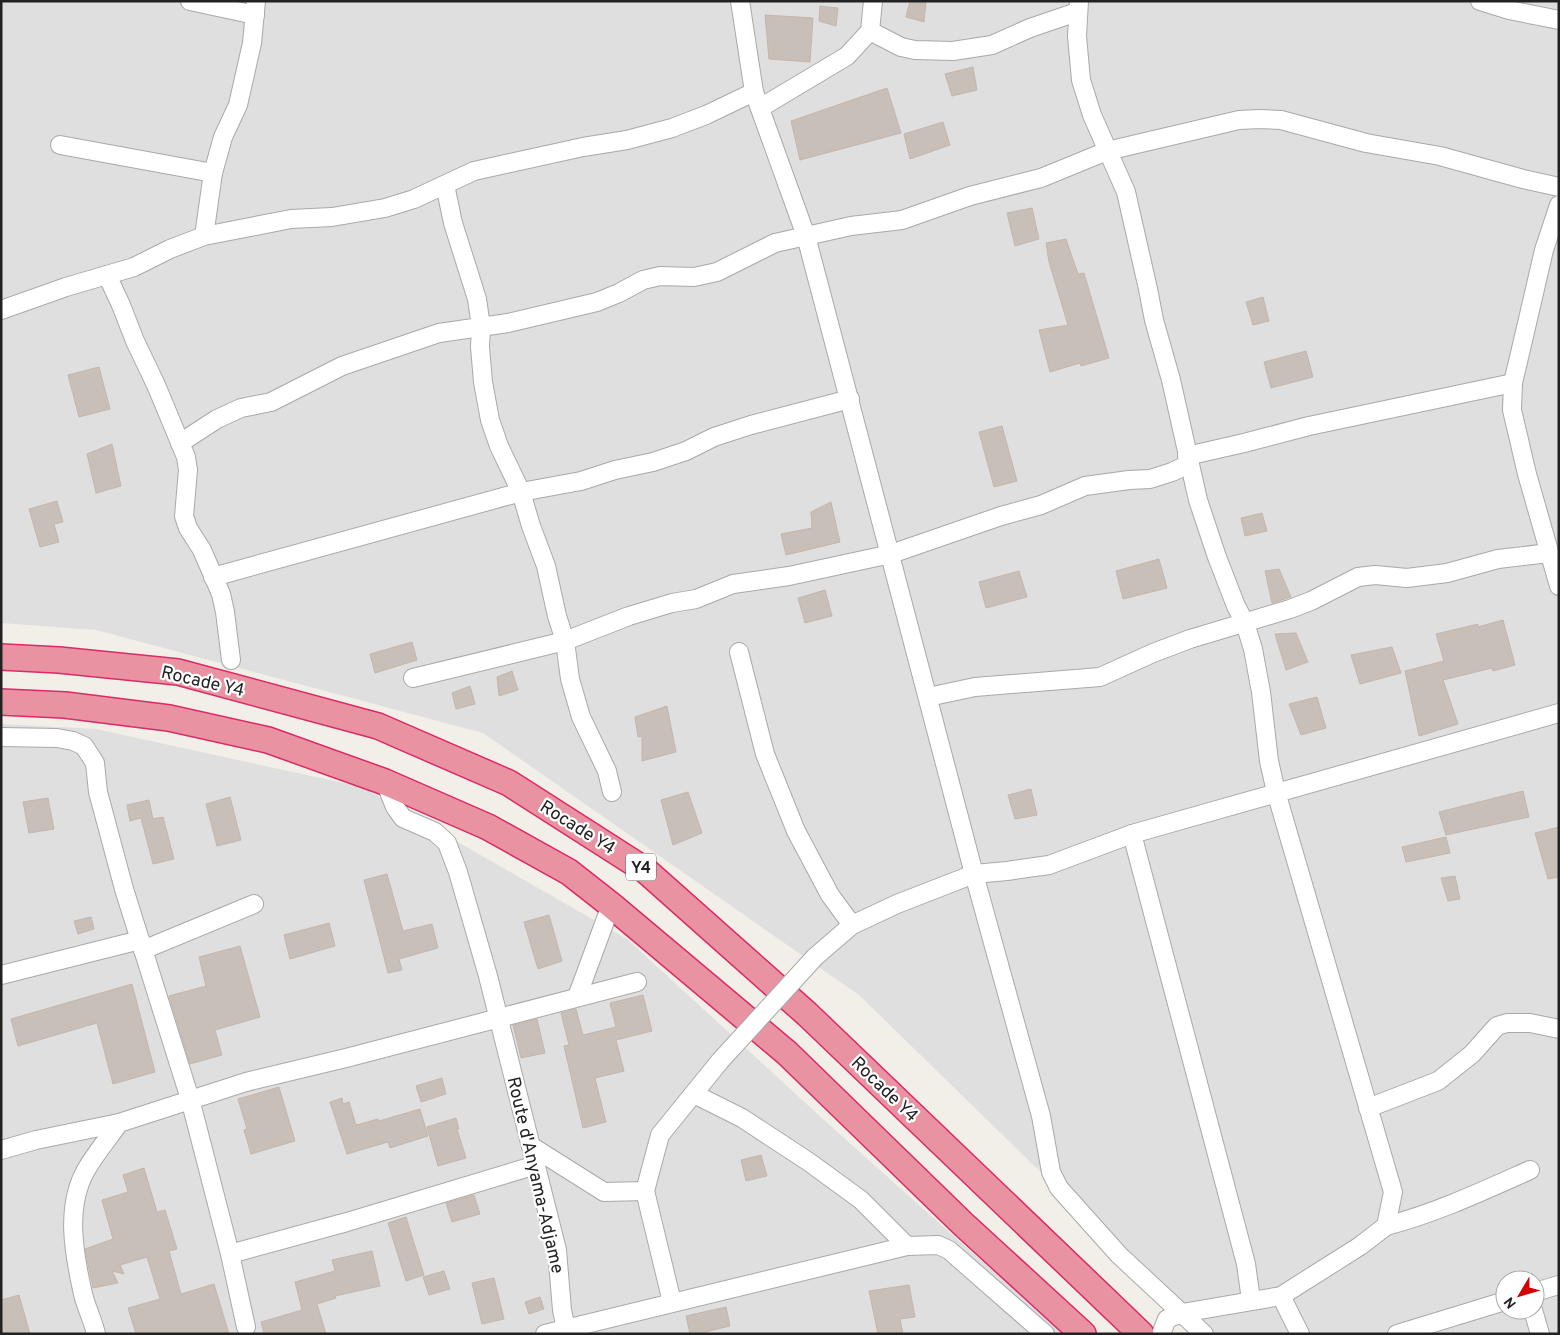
<svg xmlns="http://www.w3.org/2000/svg" width="1560" height="1335" font-family="Overpass,sans-serif">
  <rect width="100%" height="100%" fill="#f2efe9"/>
  <!-- residential -->
  <g fill="#e0dfdf" fill-rule="evenodd">
    <path d="M 1,1 L 1559,1 L 1559,1334 L 1207,1334 L 859,995 L 483,733 L 96,630 L 1,623 ZM 1505,1280 L 1535,1280 L 1535,1310 L 1505,1310 Z"/>
    <path d="M 1,724 L 96,729 L 362,787 L 627,939 L 824,1120 L 1063,1334 L 1,1334 Z"/>
  </g>
  <!-- building -->
  <g fill="#c7bfb8" stroke="#c4b6ab">
    <path d="M 910,1 L 926,1 L 924,22 L 906,17 Z"/>
    <path d="M 820,6 L 838,8 L 836,26 L 819,21 Z"/>
    <path d="M 765,15 L 813,18 L 810,62 L 769,59 Z"/>
    <path d="M 973,67 L 977,90 L 952,96 L 945,74 Z"/>
    <path d="M 887,88 L 901,133 L 800,160 L 791,121 Z"/>
    <path d="M 943,122 L 950,145 L 910,159 L 904,134 Z"/>
    <path d="M 1032,208 L 1039,239 L 1015,246 L 1007,213 Z"/>
    <path d="M 1066,239 L 1078,274 L 1084,273 L 1109,358 L 1081,366 L 1080,363 L 1050,372 L 1039,330 L 1068,325 L 1049,262 L 1046,243 Z"/>
    <path d="M 1263,297 L 1269,321 L 1253,325 L 1246,302 Z"/>
    <path d="M 1306,351 L 1313,377 L 1271,388 L 1264,362 Z"/>
    <path d="M 99,367 L 110,409 L 79,417 L 68,375 Z"/>
    <path d="M 1002,426 L 1017,481 L 994,487 L 979,432 Z"/>
    <path d="M 112,444 L 121,486 L 96,493 L 87,454 Z"/>
    <path d="M 57,501 L 63,522 L 54,524 L 59,542 L 40,547 L 29,509 Z"/>
    <path d="M 831,502 L 840,542 L 786,555 L 781,534 L 812,528 L 811,512 Z"/>
    <path d="M 1262,513 L 1267,531 L 1245,536 L 1241,518 Z"/>
    <path d="M 1159,559 L 1167,588 L 1123,599 L 1116,571 Z"/>
    <path d="M 1279,569 L 1291,597 L 1272,603 L 1265,571 Z"/>
    <path d="M 1019,571 L 1027,597 L 986,608 L 979,582 Z"/>
    <path d="M 825,590 L 832,616 L 805,623 L 798,598 Z"/>
    <path d="M 1503,620 L 1515,665 L 1493,671 L 1492,668 L 1443,680 L 1458,724 L 1419,736 L 1405,671 L 1444,661 L 1436,634 L 1478,624 L 1478,627 Z"/>
    <path d="M 1296,633 L 1308,662 L 1286,670 L 1275,634 Z"/>
    <path d="M 412,642 L 417,660 L 375,673 L 370,654 Z"/>
    <path d="M 1392,647 L 1401,673 L 1360,684 L 1351,655 Z"/>
    <path d="M 512,671 L 518,690 L 499,696 L 497,677 Z"/>
    <path d="M 470,686 L 475,704 L 456,709 L 452,693 Z"/>
    <path d="M 1317,697 L 1326,728 L 1301,735 L 1289,704 Z"/>
    <path d="M 667,706 L 676,752 L 642,761 L 642,736 L 638,737 L 635,717 Z"/>
    <path d="M 1031,789 L 1037,815 L 1015,819 L 1008,795 Z"/>
    <path d="M 1523,791 L 1529,817 L 1446,835 L 1439,812 Z"/>
    <path d="M 688,792 L 702,833 L 673,845 L 661,800 Z"/>
    <path d="M 230,797 L 241,840 L 217,846 L 206,804 Z"/>
    <path d="M 48,798 L 54,829 L 29,833 L 23,802 Z"/>
    <path d="M 149,800 L 153,819 L 163,817 L 174,859 L 153,864 L 141,818 L 130,821 L 127,805 Z"/>
    <path d="M 1559,827 L 1559,877 L 1548,879 L 1535,833 Z"/>
    <path d="M 1446,837 L 1450,853 L 1406,862 L 1402,847 Z"/>
    <path d="M 387,874 L 403,931 L 432,924 L 438,948 L 399,959 L 402,970 L 388,973 L 364,880 Z"/>
    <path d="M 1455,876 L 1460,899 L 1448,901 L 1441,878 Z"/>
    <path d="M 549,915 L 562,961 L 538,969 L 524,922 Z"/>
    <path d="M 91,917 L 94,929 L 78,934 L 74,921 Z"/>
    <path d="M 329,923 L 335,946 L 290,959 L 284,935 Z"/>
    <path d="M 240,946 L 260,1017 L 215,1030 L 222,1055 L 190,1064 L 169,996 L 206,986 L 199,957 Z"/>
    <path d="M 132,984 L 155,1072 L 113,1084 L 97,1023 L 18,1046 L 11,1019 Z"/>
    <path d="M 643,995 L 652,1031 L 616,1040 L 624,1071 L 595,1078 L 606,1122 L 583,1128 L 564,1046 L 569,1045 L 561,1013 L 576,1009 L 583,1035 L 616,1027 L 610,1003 Z"/>
    <path d="M 537,1019 L 545,1053 L 521,1058 L 513,1025 Z"/>
    <path d="M 442,1078 L 446,1094 L 421,1102 L 416,1086 Z"/>
    <path d="M 279,1087 L 295,1141 L 251,1154 L 244,1130 L 247,1129 L 238,1099 Z"/>
    <path d="M 342,1098 L 343,1104 L 349,1102 L 356,1125 L 378,1119 L 379,1121 L 420,1109 L 428,1136 L 390,1148 L 388,1142 L 347,1154 L 330,1102 Z"/>
    <path d="M 456,1118 L 459,1129 L 457,1129 L 466,1158 L 438,1166 L 427,1127 Z"/>
    <path d="M 761,1155 L 767,1176 L 746,1181 L 741,1160 Z"/>
    <path d="M 144,1168 L 157,1212 L 165,1210 L 177,1249 L 169,1251 L 181,1294 L 214,1284 L 229,1334 L 136,1334 L 128,1308 L 160,1299 L 147,1257 L 120,1265 L 124,1274 L 112,1271 L 118,1283 L 93,1288 L 85,1249 L 113,1239 L 102,1200 L 128,1192 L 123,1175 Z"/>
    <path d="M 474,1195 L 480,1214 L 452,1222 L 446,1203 Z"/>
    <path d="M 406,1217 L 424,1275 L 406,1281 L 388,1223 Z"/>
    <path d="M 372,1251 L 380,1286 L 335,1296 L 336,1298 L 317,1304 L 326,1334 L 264,1334 L 261,1322 L 302,1310 L 295,1282 L 335,1271 L 332,1260 Z"/>
    <path d="M 444,1271 L 450,1289 L 429,1295 L 423,1277 Z"/>
    <path d="M 494,1278 L 504,1319 L 482,1324 L 472,1283 Z"/>
    <path d="M 909,1285 L 915,1317 L 900,1319 L 903,1334 L 878,1334 L 869,1291 Z"/>
    <path d="M 19,1295 L 30,1334 L 1,1334 L 1,1300 Z"/>
    <path d="M 540,1297 L 544,1309 L 529,1314 L 525,1302 Z"/>
    <path d="M 726,1307 L 730,1326 L 697,1334 L 690,1334 L 686,1316 Z"/>
  </g>
  <g fill="none" stroke-linecap="round" stroke-linejoin="round">
    <!-- minor casing -->
    <g stroke="#a9a9a9" stroke-width="20">
      <g id="minor">
        <path d="M 190,1 L 255,15"/>
        <path d="M 740,1 L 754,92 L 806,236 L 974,874 L 1041,1116 L 1051,1172 L 1059,1188 L 1119,1255 L 1204,1334"/>
        <path d="M 1079,1 L 1077,36 L 1081,80 L 1092,115 L 1126,192 L 1148,289 L 1154,320 L 1171,380 L 1198,500 L 1217,557 L 1236,606 L 1245,623 L 1253,649 L 1261,692 L 1269,761 L 1276,792 L 1393,1192 L 1386,1226 L 1360,1246 L 1281,1296 L 1182,1313 L 1167,1319 L 1161,1334"/>
        <path d="M 1480,1 L 1509,10 L 1559,20"/>
        <path d="M 870,31 L 901,47 L 915,50 L 953,51 L 992,45 L 1030,28 L 1077,12"/>
        <path d="M 760,108 L 847,56 L 870,31 L 873,1"/>
        <path d="M 60,145 L 213,173"/>
        <path d="M 445,185 L 453,223 L 477,299 L 481,327 L 480,347 L 483,382 L 490,420 L 499,446 L 521,492 L 531,526 L 546,566 L 557,616 L 565,641 L 570,679 L 581,717 L 607,771 L 612,792"/>
        <path d="M 1559,205 L 1544,250 L 1528,319 L 1513,383 L 1512,410 L 1527,474 L 1559,586"/>
        <path d="M 204,236 L 213,173 L 223,137 L 238,105 L 252,43 L 256,1"/>
        <path d="M 107,275 L 121,305 L 135,341 L 156,385 L 186,457 L 188,470 L 184,516 L 188,528 L 202,550 L 221,594 L 225,612 L 231,660"/>
        <path d="M 1,310 L 66,287 L 134,267 L 170,249 L 204,236 L 291,219 L 332,217 L 385,208 L 414,199 L 474,171 L 583,147 L 627,140 L 672,128 L 706,115 L 754,92"/>
        <path d="M 180,443 L 217,419 L 241,408 L 271,402 L 342,366 L 439,333 L 508,323 L 597,302 L 619,293 L 643,280 L 660,276 L 694,277 L 717,272 L 775,243 L 851,226 L 902,220 L 970,196 L 1041,178 L 1107,151 L 1239,120 L 1260,119 L 1281,120 L 1366,143 L 1440,156 L 1523,179 L 1559,187"/>
        <path d="M 1187,456 L 1244,443 L 1309,426 L 1513,383"/>
        <path d="M 213,577 L 521,492 L 581,481 L 615,470 L 653,462 L 686,451 L 714,437 L 751,425 L 850,399"/>
        <path d="M 739,652 L 765,754 L 796,831 L 830,895 L 852,925"/>
        <path d="M 413,678 L 565,641 L 629,616 L 672,603 L 696,599 L 733,584 L 789,576 L 891,554 L 1001,516 L 1041,505 L 1085,486 L 1129,480 L 1150,479 L 1172,472 L 1189,464"/>
        <path d="M 928,697 L 975,687 L 1100,677 L 1153,653 L 1190,639 L 1290,609 L 1311,601 L 1358,577 L 1375,575 L 1407,578 L 1447,573 L 1498,559 L 1549,553"/>
        <path d="M 1,737 L 57,738 L 73,741 L 84,746 L 95,763 L 98,792 L 124,889 L 190,1099 L 230,1254 L 246,1327"/>
        <path d="M 385,782 L 395,807 L 403,818 L 435,832 L 447,843 L 458,872 L 488,976 L 557,1250 L 562,1310 L 567,1334"/>
        <path d="M 1132,834 L 1246,1264 L 1251,1300"/>
        <path d="M 143,950 L 254,904"/>
        <path d="M 815,957 L 852,925 L 897,904 L 974,874 L 1007,871 L 1049,865 L 1132,834 L 1559,713"/>
        <path d="M 1,975 L 140,940"/>
        <path d="M 577,997 L 611,905"/>
        <path d="M 694,1094 L 742,1118 L 809,1162 L 861,1200 L 907,1246"/>
        <path d="M 1368,1108 L 1438,1081 L 1472,1054 L 1497,1026 L 1507,1023 L 1530,1023 L 1559,1029"/>
        <path d="M 531,1146 L 604,1192 L 645,1191"/>
        <path d="M 1,1150 L 36,1140 L 119,1123 L 246,1082 L 346,1058 L 637,982"/>
        <path d="M 1386,1226 C 1436,1213 1483,1191 1530,1170"/>
        <path d="M 230,1254 L 347,1222 L 536,1165"/>
        <path d="M 1535,1292 L 1559,1285"/>
        <path d="M 1281,1296 L 1300,1334"/>
        <path d="M 672,1302 L 645,1191 L 660,1135 L 720,1061"/>
        <path d="M 1533,1310 L 1540,1334"/>
        <path d="M 96,1334 C 93,1320 86,1307 83,1294 C 74,1254 65,1207 86,1170 C 95,1154 108,1139 119,1123"/>
        <path d="M 545,1334 L 907,1246 L 938,1245 L 949,1250 L 1045,1334"/>
        <path d="M 1397,1334 L 1505,1301"/>
      </g>
    </g>
    <!-- highway casing -->
    <g stroke="#dc2a67" stroke-width="28">
      <g id="highway">
        <path d="M 1,657 L 59,660 L 178,672 L 378,726 L 509,783 L 645,870 L 807,1014 L 1141,1334"/>
        <path d="M 1,702 L 65,705 L 169,718 L 268,740 L 385,782 L 488,827 L 569,872 L 611,905 L 787,1053 L 963,1224 L 1083,1334"/>
      </g>
    </g>
    <!-- minor -->
    <use href="#minor" stroke="#fff" stroke-width="18"/>
    <!-- highway -->
    <use href="#highway" stroke="#e892a2" stroke-width="25"/>
    <!-- minor-bridge casing -->
    <g stroke="#a9a9a9" stroke-width="20" stroke-linecap="butt">
      <path id="minor-bridge" d="M 720,1061 L 815,957"/>
    </g>
    <!-- minor-bridge -->
    <use href="#minor-bridge" stroke="#fff" stroke-width="18"/>
  </g>
  <g text-anchor="middle" stroke-width="4.5" stroke-linejoin="round" paint-order="stroke">
    <!-- shield labels -->
    <rect fill="#fff" stroke="#646464" stroke-width="1" x="626" y="853.5" width="30" height="27" rx="4"/>
    <g font-size="16" font-weight="bold" fill="#222">
      <text x="641" y="873">Y4</text>
    </g>
    <!-- street labels -->
    <g font-size="18" fill="#222" stroke="#fff">
      <text transform="translate(203 681) rotate(13)" y="6">Rocade Y4</text>
      <text transform="translate(578 827) rotate(32)" y="6">Rocade Y4</text>
      <text transform="translate(885 1089) rotate(44)" y="6">Rocade Y4</text>
      <text transform="translate(536 1175) rotate(77)" y="6">Route d'Anyama-Adjame</text>
    </g>
  </g>
  <!-- border -->
  <rect width="1560" height="1335" fill="none" stroke="#222222" stroke-width="5"/>
  <!-- north arrow -->
  <g transform="translate(1520 1295) rotate(232)"><circle r="24" fill="#ffffff" stroke="#a7a7a7"/>
  <path d="M0-4L9 19L0 12L-9 19Z" fill="#d40000"/>
  <text y="-8" font-size="14" font-weight="bold" text-anchor="middle" fill="#222222">N</text>
  </g>
</svg>
